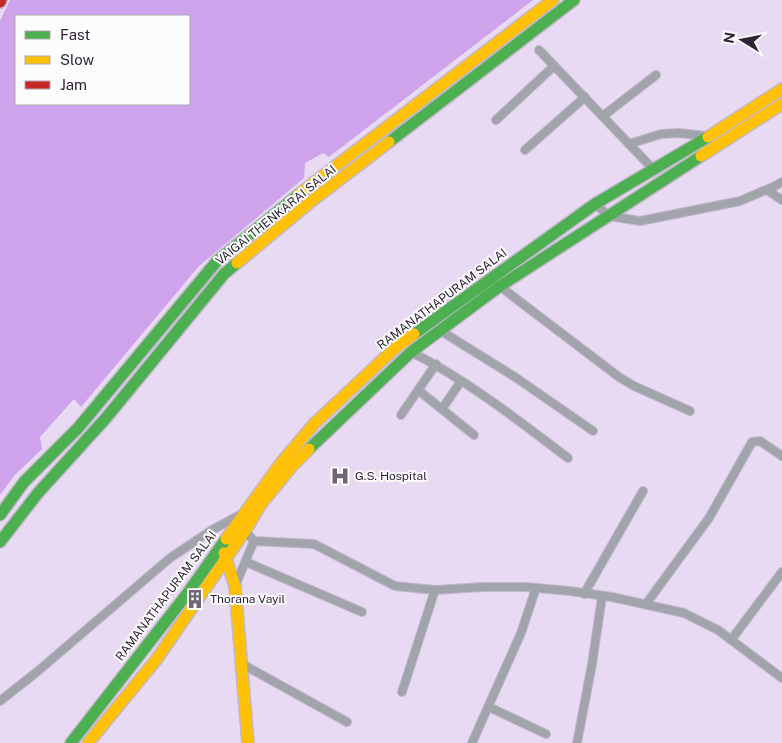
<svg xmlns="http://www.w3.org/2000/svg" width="782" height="743" font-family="'Public Sans',sans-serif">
  <rect width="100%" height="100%" fill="#e9daf4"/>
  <!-- water -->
  <path fill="#cea3ec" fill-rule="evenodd" d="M 10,0 L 533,0 L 329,157 L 323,153 L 305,163 L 304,178 L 199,266 L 81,407 L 74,399 L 40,437 L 42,449 L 14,476 L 0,495 L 0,21 ZM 16,16 L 189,16 L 189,104 L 16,104 Z"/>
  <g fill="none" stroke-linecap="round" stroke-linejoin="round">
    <!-- street casing -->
    <g stroke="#c3b8cc" stroke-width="10">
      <g id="street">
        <path d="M 539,50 L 653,169"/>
        <path d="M 603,116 L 656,75"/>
        <path d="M 496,120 L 554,66"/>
        <path d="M 629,144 L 661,134 L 679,133 L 706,136"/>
        <path d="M 525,150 L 585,97"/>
        <path d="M 767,190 L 782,200"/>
        <path d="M 595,204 L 609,216 L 640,221 L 740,201 L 775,186 L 782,182"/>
        <path d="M 500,286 L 519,301 L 619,377 L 634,386 L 690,411"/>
        <path d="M 441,331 L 515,377 L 593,431"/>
        <path d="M 411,352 C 467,380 518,420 568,458"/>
        <path d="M 418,390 L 474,435"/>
        <path d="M 442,409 L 461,381"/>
        <path d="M 401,415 L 436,364"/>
        <path d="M 245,531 L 254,541 L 314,544 L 395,586 L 435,590 L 483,587 L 526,587 L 570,591 L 612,597 L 684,613 L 718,630 L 782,678"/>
        <path d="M 246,562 L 362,612"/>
        <path d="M 235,586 L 254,541"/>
        <path d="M 584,594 L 643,491"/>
        <path d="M 646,604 L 709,518 L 752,442 L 760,441 L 782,456"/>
        <path d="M 731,640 L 782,572"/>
        <path d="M 242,664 L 347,722"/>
        <path d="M 402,692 L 435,590"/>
        <path d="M 0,701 L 38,671 L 170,558 L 212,530 L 240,515"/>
        <path d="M 489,707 L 546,734"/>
        <path d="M 472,743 L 521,633 L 536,588"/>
        <path d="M 577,743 L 592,664 L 602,597"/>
      </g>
    </g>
    <!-- fast casing -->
    <g stroke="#c3b8cc" stroke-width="14">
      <g id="fast">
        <path d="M 389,142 L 574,0"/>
        <path d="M 414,334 L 595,204 L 708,137"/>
        <path d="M 309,449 L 411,352 L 500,286 L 701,156"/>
        <path d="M 0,515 L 24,482 L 78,428 L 217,261 L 298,195"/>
        <path d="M 0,542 L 38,493 L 106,418 L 224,274 L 237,263"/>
        <path d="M 71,743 L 187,594 L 226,539"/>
      </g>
    </g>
    <!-- slow casing -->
    <g stroke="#c3b8cc" stroke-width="14">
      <g id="slow">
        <path d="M 708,137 L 782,89"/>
        <path d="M 701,156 L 782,104"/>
        <path d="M 298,195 L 553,0"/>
        <path d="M 237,263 L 309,203 L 389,142"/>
        <path d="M 226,539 L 281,463 L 314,424 L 394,349 L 414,334"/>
        <path d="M 224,553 L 235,586 L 248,743"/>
        <path d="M 88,743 L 156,660 L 245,531 L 261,504 L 292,466 L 309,449"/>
      </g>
    </g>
    <!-- jam casing -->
    <g stroke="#c3b8cc" stroke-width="14">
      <path id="jam" d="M 0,2 L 1,0"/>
    </g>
    <!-- street -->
    <use href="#street" stroke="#a1a4aa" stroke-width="8"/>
    <!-- fast -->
    <use href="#fast" stroke="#4caf50" stroke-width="11"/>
    <!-- slow -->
    <use href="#slow" stroke="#ffc107" stroke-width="11"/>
    <!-- jam -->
    <use href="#jam" stroke="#c62828" stroke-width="11"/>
  </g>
  <!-- icons -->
  <defs>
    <g id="hospital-bare" transform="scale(1.5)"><path d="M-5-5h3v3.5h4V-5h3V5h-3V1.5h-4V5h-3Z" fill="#706478" stroke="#fcfcfc" stroke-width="2.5" paint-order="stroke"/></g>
    <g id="building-bare" transform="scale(1.5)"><path d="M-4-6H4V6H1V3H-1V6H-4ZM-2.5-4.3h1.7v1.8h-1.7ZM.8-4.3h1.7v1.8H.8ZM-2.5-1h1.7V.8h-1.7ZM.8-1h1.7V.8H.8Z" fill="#706478" stroke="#fcfcfc" stroke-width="2.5" paint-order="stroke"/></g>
  </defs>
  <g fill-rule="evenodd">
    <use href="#hospital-bare" x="340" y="476"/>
    <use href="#building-bare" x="195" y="599"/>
  </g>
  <g text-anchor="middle" stroke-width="4" stroke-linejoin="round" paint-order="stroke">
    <!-- street labels -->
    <g font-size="12" fill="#2f2436" stroke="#fcfcfc">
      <text transform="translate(276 215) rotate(-39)" y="4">VAIGAI THENKARAI SALAI</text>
      <text transform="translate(442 299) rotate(-37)" y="4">RAMANATHAPURAM SALAI</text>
      <text transform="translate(166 596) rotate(-53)" y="4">RAMANATHAPURAM SALAI</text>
    </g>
    <!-- poi labels -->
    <g font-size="12" fill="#2f2436" stroke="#fcfcfc" text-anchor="start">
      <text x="355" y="480">G.S. Hospital</text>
      <text x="210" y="603">Thorana Vayil</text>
    </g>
  </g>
  <!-- legend -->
  <rect x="15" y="15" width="175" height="90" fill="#fcfcfc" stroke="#aaa6ad"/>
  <rect x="25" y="31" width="25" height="8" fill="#4caf50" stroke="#aaa6ad"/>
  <text x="60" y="40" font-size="15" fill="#2f2436">Fast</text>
  <rect x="25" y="56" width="25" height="8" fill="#ffc107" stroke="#aaa6ad"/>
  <text x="60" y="65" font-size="15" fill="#2f2436">Slow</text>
  <rect x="25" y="81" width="25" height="8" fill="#c62828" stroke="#aaa6ad"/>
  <text x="60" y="90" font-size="15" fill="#2f2436">Jam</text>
  <!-- north arrow -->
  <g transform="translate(742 40) rotate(280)" stroke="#fcfcfc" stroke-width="4" paint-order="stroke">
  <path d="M0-4L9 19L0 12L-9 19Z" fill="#2f2436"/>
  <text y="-8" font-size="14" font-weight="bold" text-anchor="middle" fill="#2f2436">N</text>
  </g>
</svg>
